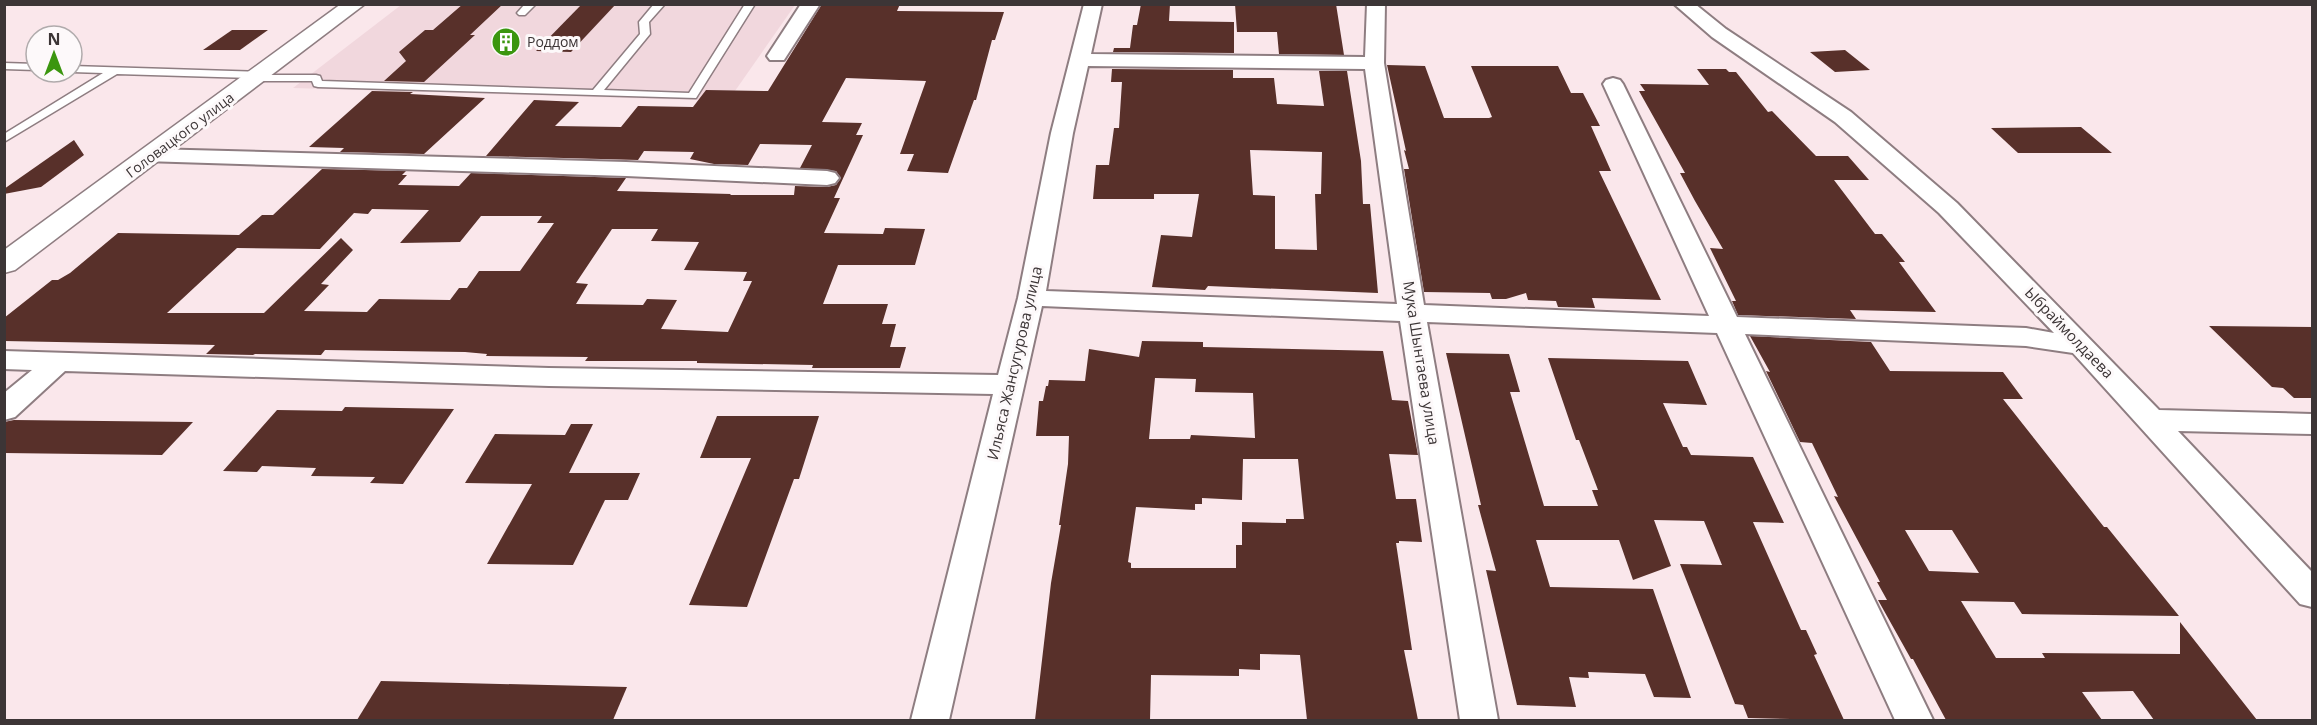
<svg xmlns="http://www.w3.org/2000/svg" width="2317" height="725" font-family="'Open Sans',sans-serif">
  <rect width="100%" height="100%" fill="#fae7eb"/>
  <!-- built -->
  <path fill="#f1d7dd" d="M 401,5 L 795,5 L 728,101 L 293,88 Z"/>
  <!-- building -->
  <g fill="#58302a" fill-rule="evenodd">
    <path d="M 463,4 L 503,4 L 470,35 L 475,35 L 424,82 L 384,81 L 406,61 L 399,52 L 425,30 L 433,30 Z"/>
    <path d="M 582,4 L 616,4 L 571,52 L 536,51 Z"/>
    <path d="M 822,4 L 900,4 L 897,11 L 1004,12 L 995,40 L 992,40 L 976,100 L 974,100 L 948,173 L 907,171 L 914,154 L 900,154 L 926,81 L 846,78 L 822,122 L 862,123 L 856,135 L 863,135 L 834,198 L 840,198 L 824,233 L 883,234 L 885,228 L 925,229 L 915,265 L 838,265 L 823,304 L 888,304 L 882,324 L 896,324 L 890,347 L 906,347 L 900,368 L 812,368 L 813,365 L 697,363 L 697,361 L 585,361 L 588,357 L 486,356 L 487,354 L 465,352 L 325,350 L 321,355 L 255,354 L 253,355 L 206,354 L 215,345 L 4,341 L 4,318 L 52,280 L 58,280 L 70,273 L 118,233 L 239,235 L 262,215 L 273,215 L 322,169 L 406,171 L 402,175 L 407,175 L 398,185 L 459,186 L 471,173 L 626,178 L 617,191 L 731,194 L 730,195 L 794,195 L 795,186 L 827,187 L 836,185 L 841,178 L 836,171 L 800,168 L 812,145 L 760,144 L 748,165 L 714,164 L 690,159 L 694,152 L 644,151 L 638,160 L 486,156 L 534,100 L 579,102 L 555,126 L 621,127 L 638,106 L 693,107 L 706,90 L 768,91 ZM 372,209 L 429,210 L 400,243 L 460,242 L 481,216 L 542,216 L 537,223 L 554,223 L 520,271 L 479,271 L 467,288 L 459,288 L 450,300 L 379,299 L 367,312 L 304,311 L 329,285 L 321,284 L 353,250 L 341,238 L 264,313 L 167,313 L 237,248 L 320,249 L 354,213 L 368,214 ZM 612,229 L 658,229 L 651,241 L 699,242 L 684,270 L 747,272 L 743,281 L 752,281 L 728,332 L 661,329 L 677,300 L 647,299 L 643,305 L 576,304 L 588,284 L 576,283 Z"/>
    <path d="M 1141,4 L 1170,4 L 1169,21 L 1234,22 L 1234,53 L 1113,52 L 1114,48 L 1130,48 L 1133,25 L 1137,25 Z"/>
    <path d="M 1235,4 L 1336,4 L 1344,55 L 1279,54 L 1277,32 L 1237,32 Z"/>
    <path d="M 232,30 L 268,30 L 240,50 L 203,50 Z"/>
    <path d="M 1845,50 L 1870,70 L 1835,72 L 1810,52 Z"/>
    <path d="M 1387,65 L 1425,66 L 1444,118 L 1489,118 L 1492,117 L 1471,66 L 1558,66 L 1571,93 L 1583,93 L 1600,126 L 1591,126 L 1611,171 L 1599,171 L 1661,300 L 1592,298 L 1595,308 L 1558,307 L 1556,301 L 1528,300 L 1526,293 L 1506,299 L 1492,299 L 1490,293 L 1424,292 L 1404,169 L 1409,169 L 1404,150 L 1406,151 Z"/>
    <path d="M 1112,69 L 1233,70 L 1233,78 L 1274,78 L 1277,104 L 1324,106 L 1319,71 L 1347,71 L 1361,161 L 1363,204 L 1370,204 L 1378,293 L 1208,286 L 1205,290 L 1152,287 L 1161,235 L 1192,237 L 1199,194 L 1154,194 L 1154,199 L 1093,199 L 1096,165 L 1109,165 L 1114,128 L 1119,128 L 1122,82 L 1111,82 ZM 1250,150 L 1322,152 L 1321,194 L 1315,194 L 1317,250 L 1275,249 L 1275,196 L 1253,195 Z"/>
    <path d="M 1697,69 L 1726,69 L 1729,72 L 1736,72 L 1768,112 L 1772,111 L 1816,156 L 1848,156 L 1869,180 L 1834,180 L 1875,234 L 1882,234 L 1905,262 L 1899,262 L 1936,312 L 1850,310 L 1856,319 L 1738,315 L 1732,301 L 1736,301 L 1710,248 L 1723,249 L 1695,201 L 1680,173 L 1685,173 L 1639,91 L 1645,91 L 1640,84 L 1709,85 Z"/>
    <path d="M 372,91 L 413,92 L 410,94 L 485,98 L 424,154 L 340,152 L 344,148 L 309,147 Z"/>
    <path d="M 2081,127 L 2112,153 L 2018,153 L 1991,128 Z"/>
    <path d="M 74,140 L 84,155 L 41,187 L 4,194 L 4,189 Z"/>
    <path d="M 2209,326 L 2313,327 L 2313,398 L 2294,398 L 2283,388 L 2272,387 Z"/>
    <path d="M 1750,336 L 1871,342 L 1890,371 L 2003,372 L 2023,399 L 2003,399 L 2104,527 L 2107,527 L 2179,616 L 2022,614 L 2014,602 L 1961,601 L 1996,658 L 2045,658 L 2042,653 L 2180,654 L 2180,622 L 2257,720 L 2154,720 L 2133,691 L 2082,692 L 2102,720 L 1946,720 L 1913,659 L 1911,659 L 1878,600 L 1887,600 L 1877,582 L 1880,582 L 1834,496 L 1838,497 L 1812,443 L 1800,442 L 1766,371 L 1770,372 ZM 1905,530 L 1952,530 L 1979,573 L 1929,571 Z"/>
    <path d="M 1142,341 L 1203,342 L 1203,347 L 1383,351 L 1392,400 L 1408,401 L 1418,455 L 1389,454 L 1396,499 L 1416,499 L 1422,542 L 1399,541 L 1399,543 L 1396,543 L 1412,650 L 1404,650 L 1418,720 L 1307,720 L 1300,655 L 1260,654 L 1260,670 L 1239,669 L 1239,676 L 1151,675 L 1150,720 L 1035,720 L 1051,583 L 1061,525 L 1059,525 L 1068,464 L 1069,436 L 1036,436 L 1039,401 L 1043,401 L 1046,386 L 1048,386 L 1049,380 L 1085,381 L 1089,349 L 1139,357 ZM 1155,378 L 1196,379 L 1195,392 L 1253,393 L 1255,438 L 1191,435 L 1190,439 L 1149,439 ZM 1243,459 L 1298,459 L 1304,519 L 1286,519 L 1286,523 L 1242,522 L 1242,545 L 1236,545 L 1236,568 L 1131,568 L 1131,563 L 1128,562 L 1136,507 L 1195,510 L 1195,504 L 1202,504 L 1202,498 L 1242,500 Z"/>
    <path d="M 1446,353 L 1509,354 L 1520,392 L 1510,392 L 1544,506 L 1598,506 L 1592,490 L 1598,490 L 1579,440 L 1576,440 L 1548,358 L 1688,361 L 1707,405 L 1663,403 L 1683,447 L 1687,447 L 1691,455 L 1753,457 L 1784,523 L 1753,522 L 1801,630 L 1806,630 L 1817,654 L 1814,655 L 1844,720 L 1748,718 L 1743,705 L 1735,704 L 1680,564 L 1722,565 L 1704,521 L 1654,520 L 1671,566 L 1633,580 L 1619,540 L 1536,540 L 1550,587 L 1653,589 L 1691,698 L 1654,697 L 1645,674 L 1588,672 L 1589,678 L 1569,677 L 1576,707 L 1517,705 L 1486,570 L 1496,571 L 1478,505 L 1481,505 Z"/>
    <path d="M 345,407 L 454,409 L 403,484 L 370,483 L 375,477 L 311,476 L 316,468 L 262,466 L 257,472 L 223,471 L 277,410 L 342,411 Z"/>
    <path d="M 717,416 L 819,416 L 799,479 L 794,479 L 747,607 L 689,605 L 751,458 L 700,458 Z"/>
    <path d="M 14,420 L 193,422 L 162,455 L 4,453 L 4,422 Z"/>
    <path d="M 571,424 L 593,424 L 569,473 L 640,473 L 628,500 L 605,500 L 573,565 L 487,564 L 532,484 L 465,483 L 495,434 L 565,435 Z"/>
    <path d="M 381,681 L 627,687 L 613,720 L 357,720 Z"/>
  </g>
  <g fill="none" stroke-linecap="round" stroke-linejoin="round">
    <!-- lane casing -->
    <g stroke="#8e7d81" stroke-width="3">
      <g id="lane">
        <path d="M 525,4 L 536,4 L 525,15 L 519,15 L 517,13 Z"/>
        <path d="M 654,4 L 665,4 L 649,22 L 650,34 L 604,90 L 689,93 L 745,4 L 755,4 L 696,98 L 318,87 L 314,86 L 312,81 L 256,81 L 251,78 L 117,74 L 4,142 L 4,134 L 103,73 L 72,72 L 72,66 L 260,72 L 265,75 L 316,75 L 320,76 L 322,81 L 593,90 L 640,34 L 639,22 Z"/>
        <path d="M 4,63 L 36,64 L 36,70 L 4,69 Z"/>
      </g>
    </g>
    <!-- street casing -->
    <g stroke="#8e7d81" stroke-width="4">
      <g id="street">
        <path d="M 801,4 L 820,4 L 784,60 L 770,60 L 767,56 Z"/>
        <path d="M 1084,4 L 1102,4 L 1091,54 L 1365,57 L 1367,4 L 1385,4 L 1384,63 L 1424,305 L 1709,316 L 1603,84 L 1606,80 L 1613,78 L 1620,80 L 1623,84 L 1737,317 L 2026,328 L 2054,333 L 1939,213 L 1835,122 L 1712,37 L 1674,4 L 1695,4 L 1726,29 L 1851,112 L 1957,203 L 2159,410 L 2312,414 L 2312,434 L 2178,431 L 2312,572 L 2312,607 L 2300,604 L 2073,353 L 2026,346 L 1745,334 L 1933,720 L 1895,720 L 1717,333 L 1427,322 L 1498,720 L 1460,720 L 1400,321 L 1042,306 L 949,720 L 911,720 L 993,394 L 549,386 L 65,371 L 15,417 L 4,420 L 4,393 L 32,370 L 4,369 L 4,351 L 549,368 L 998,375 L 1018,298 L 1051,133 ZM 1088,66 L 1365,69 L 1397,304 L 1046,291 L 1073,133 Z"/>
        <path d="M 152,149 L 626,162 L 827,171 L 835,173 L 839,178 L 835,183 L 827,185 L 626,176 L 144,161 L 141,156 L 144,151 Z"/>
      </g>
    </g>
    <!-- secondary casing -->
    <g stroke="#8e7d81" stroke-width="3">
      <path id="secondary" d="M 341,4 L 365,4 L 15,270 L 4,273 L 4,250 Z"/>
    </g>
    <!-- lane -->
    <use href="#lane" fill="#fff" fill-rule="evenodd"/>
    <!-- street -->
    <use href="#street" fill="#fff" fill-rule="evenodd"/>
    <!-- secondary -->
    <use href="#secondary" fill="#fff" fill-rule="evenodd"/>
  </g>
  <!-- icons -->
  <defs>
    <g id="building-disc" transform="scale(1.5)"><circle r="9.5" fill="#3b960f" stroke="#fdf9fa"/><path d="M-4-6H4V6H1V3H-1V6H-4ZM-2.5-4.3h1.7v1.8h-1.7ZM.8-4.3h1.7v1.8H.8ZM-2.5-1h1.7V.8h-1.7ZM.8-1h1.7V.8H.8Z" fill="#fff"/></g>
  </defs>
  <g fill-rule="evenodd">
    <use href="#building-disc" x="506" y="42"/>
  </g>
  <g text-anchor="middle" stroke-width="6" stroke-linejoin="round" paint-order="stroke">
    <!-- far-poi labels -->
    <g font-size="14" fill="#3c3536" stroke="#fdf9fa" text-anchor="start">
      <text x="527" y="47">Роддом</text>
    </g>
    <!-- far-street labels -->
    <g font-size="14" fill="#3c3536" stroke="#fdf9fa">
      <text transform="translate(180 135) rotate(-37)" y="5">Головацкого улица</text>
    </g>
    <!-- street labels -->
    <g font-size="15" fill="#3c3536" stroke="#fdf9fa">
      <text transform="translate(2069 333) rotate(46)" y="5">Ыбраймолдаева</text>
      <text transform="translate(1015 363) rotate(-77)" y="5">Ильяса Жансугурова улица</text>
      <text transform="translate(1421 363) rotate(81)" y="5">Мука Шынтаева улица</text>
    </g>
  </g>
  <!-- border -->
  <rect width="2317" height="725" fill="none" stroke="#3c3536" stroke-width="12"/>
  <!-- north arrow -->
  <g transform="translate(54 54)"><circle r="28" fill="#fdf9fa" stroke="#b0abac" stroke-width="1.5"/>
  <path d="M0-4.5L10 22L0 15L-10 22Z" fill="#3b960f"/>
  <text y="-9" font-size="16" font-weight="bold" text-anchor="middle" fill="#3c3536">N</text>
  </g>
</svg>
